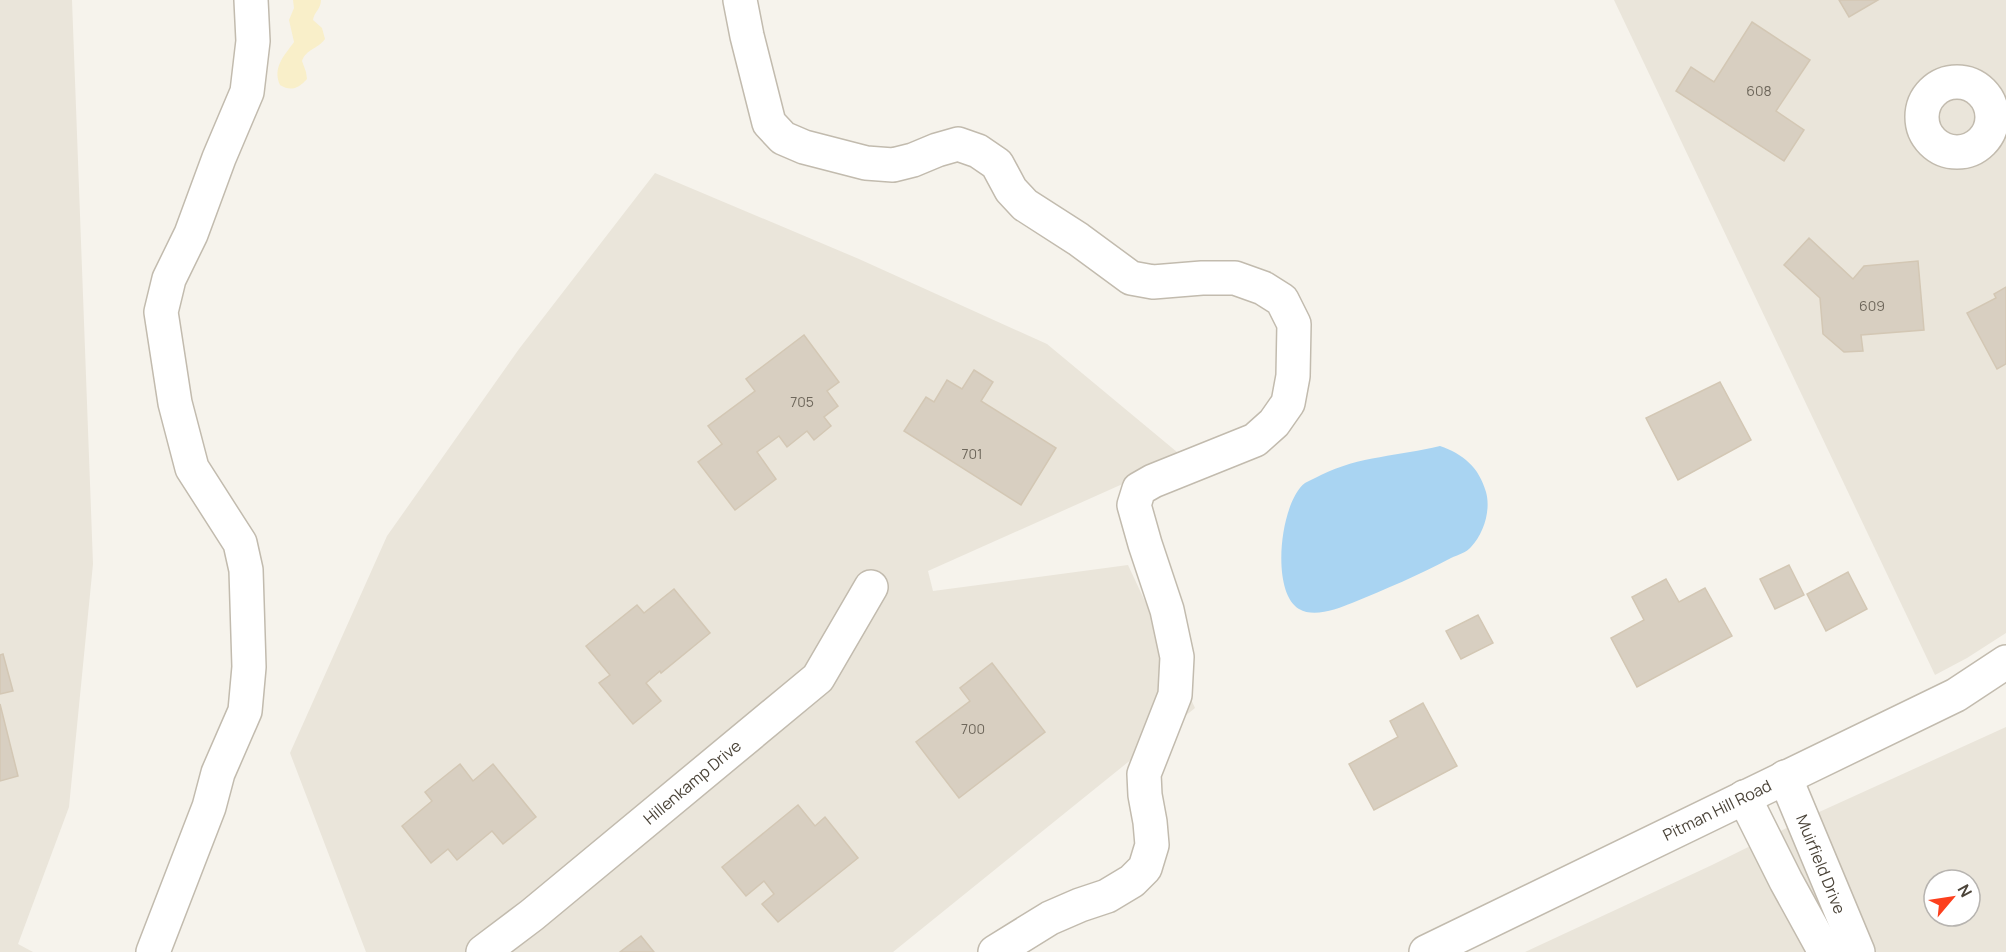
<svg xmlns="http://www.w3.org/2000/svg" width="2006" height="952" font-family="Manrope,sans-serif">
  <rect width="100%" height="100%" fill="#f6f3ec"/>
  <!-- residential -->
  <g fill="#eae5da" fill-rule="evenodd">
    <path d="M 0,0 L 72,0 L 93,564 L 69,807 L 18,944 L 33,952 L 0,952 Z"/>
    <path d="M 1614,0 L 2006,0 L 2006,633 L 1967,658 L 1935,675 Z"/>
    <path d="M 655,173 L 859,259 L 1047,344 L 1183,457 L 928,571 L 933,591 L 1128,565 L 1195,708 L 893,952 L 366,952 L 290,753 L 387,536 L 519,349 Z"/>
    <path d="M 2006,727 L 2006,952 L 1525,952 L 1712,865 L 1817,813 ZM 1934,880 L 1970,880 L 1970,916 L 1934,916 Z"/>
  </g>
  <!-- sand -->
  <path fill="#f9efc9" d="M 293,0 L 321,0 C 321,9 314,12 313,20 L 322,28 L 325,39 C 318,49 306,49 302,61 L 306,72 L 307,79 C 299,88 291,92 280,85 C 272,67 285,55 294,42 L 289,20 L 294,8 Z"/>
  <!-- water -->
  <path fill="#a9d4f2" d="M 1440,446 C 1463,454 1479,467 1486,492 C 1491,510 1484,533 1471,547 C 1467,552 1458,555 1451,558 C 1419,575 1386,589 1352,603 C 1337,609 1314,618 1299,609 C 1270,592 1280,502 1305,483 C 1310,480 1316,478 1321,475 C 1359,456 1400,456 1440,446 Z"/>
  <!-- building -->
  <g fill="#d8cfc1" stroke="#d3c7b4" stroke-width="1.5">
    <path d="M 1839,0 L 1878,0 L 1849,17 Z"/>
    <path d="M 1752,22 L 1810,60 L 1776,111 L 1804,130 L 1784,161 L 1676,91 L 1691,67 L 1714,82 Z"/>
    <path d="M 1809,238 L 1853,279 L 1864,266 L 1918,261 L 1924,330 L 1861,335 L 1863,351 L 1844,352 L 1823,334 L 1820,298 L 1784,265 Z"/>
    <path d="M 2006,287 L 2006,364 L 1997,369 L 1967,313 L 1996,298 L 1994,294 Z"/>
    <path d="M 804,335 L 839,382 L 827,391 L 838,406 L 824,417 L 831,426 L 814,440 L 807,431 L 787,447 L 779,436 L 757,452 L 776,479 L 735,510 L 698,462 L 722,444 L 708,426 L 755,391 L 746,379 Z"/>
    <path d="M 974,370 L 993,382 L 981,401 L 1056,448 L 1021,505 L 904,431 L 926,397 L 934,402 L 947,380 L 962,389 Z"/>
    <path d="M 1720,382 L 1751,440 L 1678,480 L 1646,418 Z"/>
    <path d="M 1789,565 L 1804,595 L 1775,609 L 1760,579 Z"/>
    <path d="M 1848,572 L 1867,609 L 1826,631 L 1807,594 Z"/>
    <path d="M 1666,579 L 1679,602 L 1705,588 L 1732,636 L 1637,687 L 1611,638 L 1644,620 L 1632,597 Z"/>
    <path d="M 674,589 L 710,633 L 661,673 L 660,671 L 646,683 L 661,701 L 633,724 L 599,683 L 610,675 L 586,646 L 637,605 L 644,613 Z"/>
    <path d="M 1478,615 L 1493,643 L 1461,659 L 1446,631 Z"/>
    <path d="M 3,654 L 13,691 L 0,694 L 0,655 Z"/>
    <path d="M 992,663 L 1045,732 L 959,798 L 916,742 L 970,701 L 960,688 Z"/>
    <path d="M 1423,703 L 1457,766 L 1374,810 L 1349,764 L 1398,737 L 1390,721 Z"/>
    <path d="M 0,704 L 18,776 L 0,781 Z"/>
    <path d="M 460,764 L 473,781 L 493,764 L 536,817 L 503,844 L 492,831 L 457,860 L 448,849 L 431,863 L 402,826 L 432,801 L 425,792 Z"/>
    <path d="M 798,805 L 815,826 L 825,817 L 858,858 L 778,922 L 762,904 L 774,894 L 764,881 L 746,896 L 722,867 Z"/>
    <path d="M 641,936 L 654,952 L 620,952 Z"/>
  </g>
  <g fill="none" stroke-linecap="round" stroke-linejoin="round">
    <!-- minor casing -->
    <g stroke="#c2bbae" stroke-width="36">
      <g id="minor">
        <path d="M 740,0 L 747,36 L 769,123 L 783,138 L 804,147 L 866,163 L 893,165 L 913,160 L 937,150 L 958,144 L 978,151 L 997,164 L 1011,190 L 1025,205 L 1078,239 L 1131,278 L 1153,282 L 1202,278 L 1235,278 L 1263,288 L 1282,300 L 1294,324 L 1293,376 L 1288,403 L 1274,423 L 1255,440 L 1153,481 L 1139,489 L 1134,505 L 1145,544 L 1167,610 L 1177,657 L 1175,695 L 1144,774 L 1145,795 L 1150,822 L 1152,845 L 1145,868 L 1132,881 L 1107,896 L 1080,905 L 1050,918 L 995,952"/>
        <circle cx="1957" cy="117" r="35"/>
        <path d="M 1785,777 L 1858,952"/>
        <path d="M 1744,797 L 1786,881 L 1825,952"/>
        <path d="M 153,952 L 209,807 L 218,773 L 245,711 L 249,667 L 246,570 L 240,543 L 192,468 L 175,403 L 161,312 L 169,279 L 191,234 L 219,158 L 247,92 L 253,41 L 251,0"/>
        <path d="M 483,952 L 532,915 L 818,678 L 871,587"/>
        <path d="M 1426,952 L 1956,695 L 2006,662"/>
      </g>
    </g>
    <!-- minor -->
    <use href="#minor" stroke="#fff" stroke-width="33"/>
  </g>
  <g text-anchor="middle" stroke-width="4.5" stroke-linejoin="round" paint-order="stroke">
    <!-- number labels -->
    <g font-size="14" fill="#6e675b">
      <text x="1759" y="96">608</text>
      <text x="1872" y="311">609</text>
      <text x="802" y="407">705</text>
      <text x="972" y="459">701</text>
      <text x="973" y="734">700</text>
    </g>
    <!-- street labels -->
    <g font-size="16" fill="#4b4439" stroke="#fff">
      <text transform="translate(692 782) rotate(-40)" y="6">Hillenkamp Drive</text>
      <text transform="translate(1717 810) rotate(-26)" y="6">Pitman Hill Road</text>
      <text transform="translate(1821 864) rotate(68)" y="6">Muirfield Drive</text>
    </g>
  </g>
  <!-- north arrow -->
  <g transform="translate(1952 898) rotate(61)"><circle r="28" fill="#ffffff" stroke="#b7b4b0" stroke-width="1.5"/>
  <path d="M0-4.5L10 22L0 15L-10 22Z" fill="#fc3f1d"/>
  <text y="-9" font-size="16" font-weight="bold" text-anchor="middle" fill="#4b4439">N</text>
  </g>
</svg>
